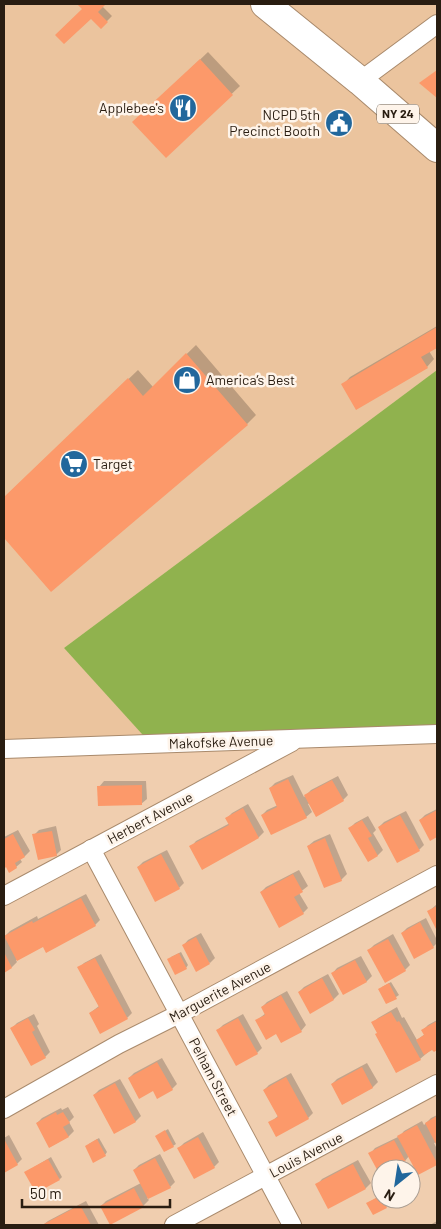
<svg xmlns="http://www.w3.org/2000/svg" width="441" height="1229" font-family="Barlow,sans-serif">
  <rect width="100%" height="100%" fill="#f0ceaf"/>
  <!-- built -->
  <path fill="#ebc49e" d="M 4,4 L 437,4 L 437,370 L 64,648 L 151,744 L 4,752 Z"/>
  <!-- forest -->
  <path fill="#90b24e" d="M 437,370 L 437,734 L 151,744 L 64,648 Z"/>
  <!-- shadow -->
  <g fill="#0003">
    <path d="M 79,4 L 104,4 L 102,6 L 112,16 L 101,27 Z"/>
    <path d="M 208,52 L 240,86 L 166,156 L 142,115 Z"/>
    <path d="M 437,326 L 437,346 L 429,351 L 434,359 L 427,367 L 343,385 L 350,377 Z"/>
    <path d="M 196,345 L 256,415 L 247,424 L 52,590 L 4,536 L 4,498 L 138,370 L 153,387 Z"/>
    <path d="M 293,775 L 304,797 L 311,790 L 338,776 L 348,795 L 343,800 L 310,803 L 308,804 L 312,812 L 306,817 L 271,834 L 262,815 L 267,810 L 278,805 L 270,788 L 275,783 Z"/>
    <path d="M 104,781 L 146,781 L 147,799 L 141,804 L 99,787 Z"/>
    <path d="M 248,804 L 264,832 L 259,837 L 203,868 L 191,847 L 196,841 L 230,823 L 227,818 L 232,813 Z"/>
    <path d="M 437,809 L 437,835 L 430,839 L 420,820 L 425,815 Z"/>
    <path d="M 406,811 L 424,845 L 419,850 L 379,827 L 384,822 Z"/>
    <path d="M 368,816 L 376,830 L 373,833 L 383,850 L 378,855 L 368,860 L 350,828 L 355,823 Z"/>
    <path d="M 56,826 L 61,850 L 56,855 L 34,835 L 39,830 Z"/>
    <path d="M 18,830 L 30,851 L 25,856 L 20,859 L 22,862 L 16,867 L 6,866 L 4,867 L 4,837 Z"/>
    <path d="M 330,834 L 347,874 L 341,880 L 325,886 L 308,846 L 314,841 Z"/>
    <path d="M 167,850 L 184,883 L 179,888 L 138,867 L 143,862 Z"/>
    <path d="M 299,870 L 308,886 L 299,893 L 308,908 L 303,913 L 261,892 L 266,887 Z"/>
    <path d="M 86,894 L 100,920 L 95,925 L 43,946 L 16,960 L 17,962 L 12,967 L 4,971 L 4,937 L 10,931 L 37,916 L 38,919 Z"/>
    <path d="M 437,904 L 437,928 L 428,912 Z"/>
    <path d="M 426,918 L 437,940 L 437,943 L 433,947 L 402,933 L 407,928 Z"/>
    <path d="M 201,933 L 215,958 L 210,963 L 183,946 L 188,940 Z"/>
    <path d="M 393,934 L 410,965 L 405,970 L 369,950 L 374,945 Z"/>
    <path d="M 181,952 L 188,965 L 186,968 L 171,957 Z"/>
    <path d="M 101,954 L 132,1013 L 127,1018 L 90,1013 L 99,1006 L 79,968 L 84,963 Z"/>
    <path d="M 361,956 L 372,976 L 367,981 L 343,993 L 332,974 L 337,968 Z"/>
    <path d="M 328,974 L 339,994 L 334,999 L 310,1012 L 299,992 L 304,987 Z"/>
    <path d="M 391,982 L 399,995 L 387,1003 L 382,987 Z"/>
    <path d="M 287,991 L 306,1025 L 301,1031 L 276,1032 L 257,1020 L 266,1013 L 262,1007 L 267,1002 Z"/>
    <path d="M 397,1007 L 402,1018 L 404,1017 L 417,1040 L 425,1034 L 423,1030 L 428,1025 L 437,1020 L 437,1049 L 434,1051 L 433,1048 L 420,1059 L 378,1032 L 373,1023 L 378,1018 Z"/>
    <path d="M 34,1014 L 39,1024 L 37,1026 L 50,1052 L 45,1057 L 12,1028 L 17,1023 Z"/>
    <path d="M 243,1014 L 262,1048 L 257,1053 L 218,1030 L 223,1025 Z"/>
    <path d="M 162,1058 L 177,1084 L 172,1089 L 129,1078 L 134,1073 Z"/>
    <path d="M 367,1063 L 378,1082 L 373,1087 L 343,1104 L 332,1084 L 337,1079 Z"/>
    <path d="M 291,1073 L 313,1113 L 308,1118 L 270,1123 L 279,1115 L 264,1090 L 269,1085 Z"/>
    <path d="M 120,1079 L 141,1116 L 136,1121 L 115,1132 L 94,1095 L 99,1090 Z"/>
    <path d="M 68,1107 L 74,1117 L 69,1122 L 74,1131 L 69,1136 L 50,1147 L 37,1123 L 42,1118 L 61,1108 L 62,1110 Z"/>
    <path d="M 437,1115 L 437,1142 L 434,1143 L 437,1149 L 437,1163 L 418,1173 L 409,1156 L 405,1161 L 389,1169 L 381,1169 L 381,1173 L 370,1154 L 375,1148 L 400,1136 L 404,1131 L 422,1121 L 424,1125 L 431,1118 Z"/>
    <path d="M 168,1129 L 176,1144 L 165,1151 L 157,1136 Z"/>
    <path d="M 203,1132 L 219,1162 L 214,1167 L 179,1148 L 184,1143 Z"/>
    <path d="M 9,1135 L 22,1159 L 17,1164 L 4,1172 L 4,1138 Z"/>
    <path d="M 99,1138 L 107,1152 L 105,1155 L 89,1144 Z"/>
    <path d="M 160,1154 L 175,1182 L 170,1187 L 147,1198 L 149,1200 L 143,1206 L 110,1223 L 101,1206 L 106,1201 L 141,1183 L 134,1170 L 139,1165 Z"/>
    <path d="M 51,1157 L 62,1177 L 60,1179 L 26,1172 Z"/>
    <path d="M 358,1160 L 371,1183 L 366,1188 L 317,1185 L 322,1179 Z"/>
    <path d="M 381,1195 L 381,1199 L 385,1199 L 388,1205 L 386,1207 L 368,1203 Z"/>
    <path d="M 86,1201 L 99,1225 L 43,1225 L 48,1221 Z"/>
    <path d="M 437,1221 L 437,1225 L 430,1225 Z"/>
  </g>
  <!-- building -->
  <g fill="#fc996a">
    <path d="M 77,4 L 106,4 L 98,12 L 108,22 L 101,29 L 91,19 L 64,44 L 55,35 L 82,9 Z"/>
    <path d="M 200,59 L 233,95 L 166,158 L 132,122 Z"/>
    <path d="M 437,70 L 437,98 L 419,83 Z"/>
    <path d="M 437,327 L 437,348 L 421,357 L 428,368 L 356,410 L 341,384 Z"/>
    <path d="M 186,353 L 248,425 L 51,592 L 4,538 L 4,497 L 128,378 L 143,396 Z"/>
    <path d="M 288,779 L 307,818 L 271,835 L 261,815 L 277,807 L 269,788 Z"/>
    <path d="M 332,780 L 344,801 L 316,817 L 304,795 Z"/>
    <path d="M 142,785 L 142,805 L 98,806 L 97,786 Z"/>
    <path d="M 243,808 L 259,838 L 202,870 L 189,846 L 229,825 L 225,818 Z"/>
    <path d="M 437,810 L 437,837 L 430,841 L 419,820 Z"/>
    <path d="M 400,815 L 420,851 L 397,863 L 378,827 Z"/>
    <path d="M 362,820 L 372,836 L 368,838 L 378,856 L 368,862 L 348,828 Z"/>
    <path d="M 52,831 L 57,856 L 38,860 L 32,834 Z"/>
    <path d="M 13,834 L 25,857 L 15,863 L 17,868 L 9,873 L 6,867 L 4,869 L 4,839 Z"/>
    <path d="M 325,838 L 342,881 L 324,888 L 307,846 Z"/>
    <path d="M 161,854 L 180,889 L 155,902 L 137,867 Z"/>
    <path d="M 293,874 L 303,892 L 294,897 L 304,914 L 279,928 L 260,892 Z"/>
    <path d="M 81,898 L 96,926 L 46,953 L 43,947 L 17,961 L 4,936 L 32,921 L 33,923 Z"/>
    <path d="M 437,906 L 437,931 L 427,911 Z"/>
    <path d="M 420,922 L 434,948 L 414,959 L 401,933 Z"/>
    <path d="M 196,937 L 210,964 L 196,972 L 182,945 Z"/>
    <path d="M 388,939 L 406,971 L 385,983 L 367,950 Z"/>
    <path d="M 4,952 L 12,968 L 4,973 Z"/>
    <path d="M 179,953 L 187,969 L 175,975 L 167,959 Z"/>
    <path d="M 95,958 L 128,1019 L 100,1034 L 89,1013 L 99,1007 L 77,967 Z"/>
    <path d="M 355,960 L 367,982 L 343,995 L 331,973 Z"/>
    <path d="M 322,978 L 334,1000 L 310,1014 L 298,992 Z"/>
    <path d="M 389,983 L 397,999 L 386,1004 L 378,989 Z"/>
    <path d="M 281,995 L 302,1032 L 281,1043 L 276,1034 L 266,1040 L 255,1020 L 265,1015 L 261,1007 Z"/>
    <path d="M 391,1012 L 397,1022 L 399,1021 L 421,1060 L 396,1073 L 375,1034 L 377,1033 L 371,1022 Z"/>
    <path d="M 28,1018 L 35,1030 L 32,1032 L 46,1058 L 31,1066 L 10,1028 Z"/>
    <path d="M 238,1018 L 258,1054 L 236,1066 L 216,1030 Z"/>
    <path d="M 437,1021 L 437,1050 L 434,1052 L 432,1050 L 424,1055 L 416,1040 L 424,1035 L 421,1030 Z"/>
    <path d="M 157,1062 L 173,1090 L 157,1099 L 153,1091 L 139,1099 L 128,1078 Z"/>
    <path d="M 362,1067 L 373,1088 L 342,1105 L 331,1084 Z"/>
    <path d="M 286,1077 L 309,1119 L 276,1137 L 268,1122 L 278,1117 L 263,1090 Z"/>
    <path d="M 115,1083 L 136,1122 L 114,1134 L 93,1095 Z"/>
    <path d="M 56,1112 L 57,1115 L 63,1112 L 70,1123 L 63,1127 L 69,1137 L 49,1148 L 36,1123 Z"/>
    <path d="M 437,1116 L 437,1143 L 436,1144 L 425,1123 Z"/>
    <path d="M 417,1125 L 437,1163 L 437,1165 L 418,1175 L 397,1136 Z"/>
    <path d="M 165,1130 L 174,1147 L 164,1152 L 155,1136 Z"/>
    <path d="M 198,1137 L 215,1168 L 194,1179 L 177,1148 Z"/>
    <path d="M 4,1139 L 18,1165 L 4,1173 Z"/>
    <path d="M 97,1139 L 106,1156 L 93,1163 L 85,1146 Z"/>
    <path d="M 394,1140 L 406,1162 L 392,1169 L 381,1169 L 381,1177 L 368,1153 Z"/>
    <path d="M 155,1158 L 171,1188 L 148,1199 L 133,1170 Z"/>
    <path d="M 48,1159 L 60,1180 L 36,1193 L 24,1172 Z"/>
    <path d="M 353,1164 L 366,1189 L 328,1209 L 315,1184 Z"/>
    <path d="M 134,1188 L 144,1207 L 110,1225 L 100,1206 Z"/>
    <path d="M 380,1196 L 387,1208 L 373,1215 L 366,1203 Z"/>
    <path d="M 80,1205 L 91,1225 L 42,1225 Z"/>
  </g>
  <g fill="none" stroke-linecap="round" stroke-linejoin="round">
    <!-- minor casing -->
    <g stroke="#a98a6c" stroke-width="20">
      <g id="minor">
        <path d="M 360,81 L 437,24"/>
        <path d="M 4,749 L 437,734"/>
        <path d="M 91,849 L 292,1225"/>
        <path d="M 4,896 L 292,742"/>
        <path d="M 4,1109 L 119,1044 L 179,1014 L 437,875"/>
        <path d="M 174,1225 L 437,1084"/>
      </g>
    </g>
    <!-- primary casing -->
    <g stroke="#a98a6c" stroke-width="30">
      <path id="primary" d="M 265,4 L 360,81 L 437,148"/>
    </g>
    <!-- minor -->
    <use href="#minor" stroke="#fff" stroke-width="18"/>
    <!-- primary -->
    <use href="#primary" stroke="#fff" stroke-width="28"/>
  </g>
  <!-- icons -->
  <defs>
    <g id="restaurant-disc" transform="scale(1.4375)"><circle r="9.5" fill="#21679c" stroke="#fef4ea"/><path d="M-5-6h1v4h1v-4h1v4h1v-4h1v5L-1.5 .5V6h-2V.5L-5-1ZM5-6V6H3V1.5H1.5Q1.5-4 5-6Z" fill="#fff"/></g>
    <g id="civic-disc" transform="scale(1.4375)"><circle r="9.5" fill="#21679c" stroke="#fef4ea"/><path d="M-.6-6.5H3V-4.5H.6V-3L4-1V1h2V6H-6V1h2V-1L-.6-3ZM-1.2 2.5V6h2.4V2.5Z" fill="#fff"/></g>
    <g id="shop-disc" transform="scale(1.4375)"><circle r="9.5" fill="#21679c" stroke="#fef4ea"/><path d="M-5-2.5h2.3a2.7 3.5 0 0 1 5.4 0H5L5.5 6h-11ZM-1.5-2.5h3a1.5 2.3 0 0 0-3 0Z" fill="#fff"/></g>
    <g id="supermarket-disc" transform="scale(1.4375)"><circle r="9.5" fill="#21679c" stroke="#fef4ea"/><path d="M-6-5.5h2.5l.6 2H6L4.5 2H-2.5L-4.4-4H-6ZM-1.5 3.2a1.3 1.3 0 1 0 .1 0ZM3 3.2a1.3 1.3 0 1 0 .1 0Z" fill="#fff"/></g>
  </defs>
  <g fill-rule="evenodd">
    <use href="#restaurant-disc" x="183" y="108"/>
    <use href="#civic-disc" x="339" y="123"/>
    <use href="#shop-disc" x="187" y="380"/>
    <use href="#supermarket-disc" x="74" y="464"/>
  </g>
  <g text-anchor="middle" stroke-width="5" stroke-linejoin="round" paint-order="stroke">
    <!-- shield labels -->
    <rect fill="#fef4ea" stroke="#695e52" stroke-width="1" x="377" y="104.5" width="42" height="19" rx="4"/>
    <g font-size="12" font-weight="bold" fill="#291d11">
      <text x="398" y="118">NY 24</text>
    </g>
    <!-- poi labels -->
    <g font-size="14" fill="#291d11" stroke="#fef4ea" text-anchor="end">
      <text x="164" y="113">Applebee's</text>
      <text x="320" y="120">NCPD 5th<tspan x="320" dy="16">Precinct Booth</tspan></text>
      <text x="206" y="385" text-anchor="start">America’s Best</text>
      <text x="93" y="469" text-anchor="start">Target</text>
    </g>
    <!-- street labels -->
    <g font-size="14" fill="#291d11" stroke="#fef4ea">
      <text transform="translate(221 742) rotate(-2)" y="5">Makofske Avenue</text>
      <text transform="translate(150 818) rotate(-28)" y="5">Herbert Avenue</text>
      <text transform="translate(220 992) rotate(-28)" y="5">Marguerite Avenue</text>
      <text transform="translate(213 1077) rotate(62)" y="5">Pelham Street</text>
      <text transform="translate(306 1155) rotate(-28)" y="5">Louis Avenue</text>
    </g>
  </g>
  <!-- border -->
  <rect width="441" height="1229" fill="none" stroke="#291d11" stroke-width="10"/>
  <!-- north arrow -->
  <g transform="translate(396 1184) rotate(210)"><circle r="24" fill="#fef4ea" stroke="#a99e93"/>
  <path d="M0-4L9 19L0 12L-9 19Z" fill="#21679c"/>
  <text y="-8" font-size="14" font-weight="bold" text-anchor="middle" fill="#291d11">N</text>
  </g>
  <!-- scale -->
  <path d="M22 1199v8h148v-8" fill="none" stroke="#291d11" stroke-width="2.5"/>
  <text x="30" y="1199" font-size="15" fill="#291d11" stroke="#fef4ea" stroke-width="4" paint-order="stroke">50 m</text>
</svg>
